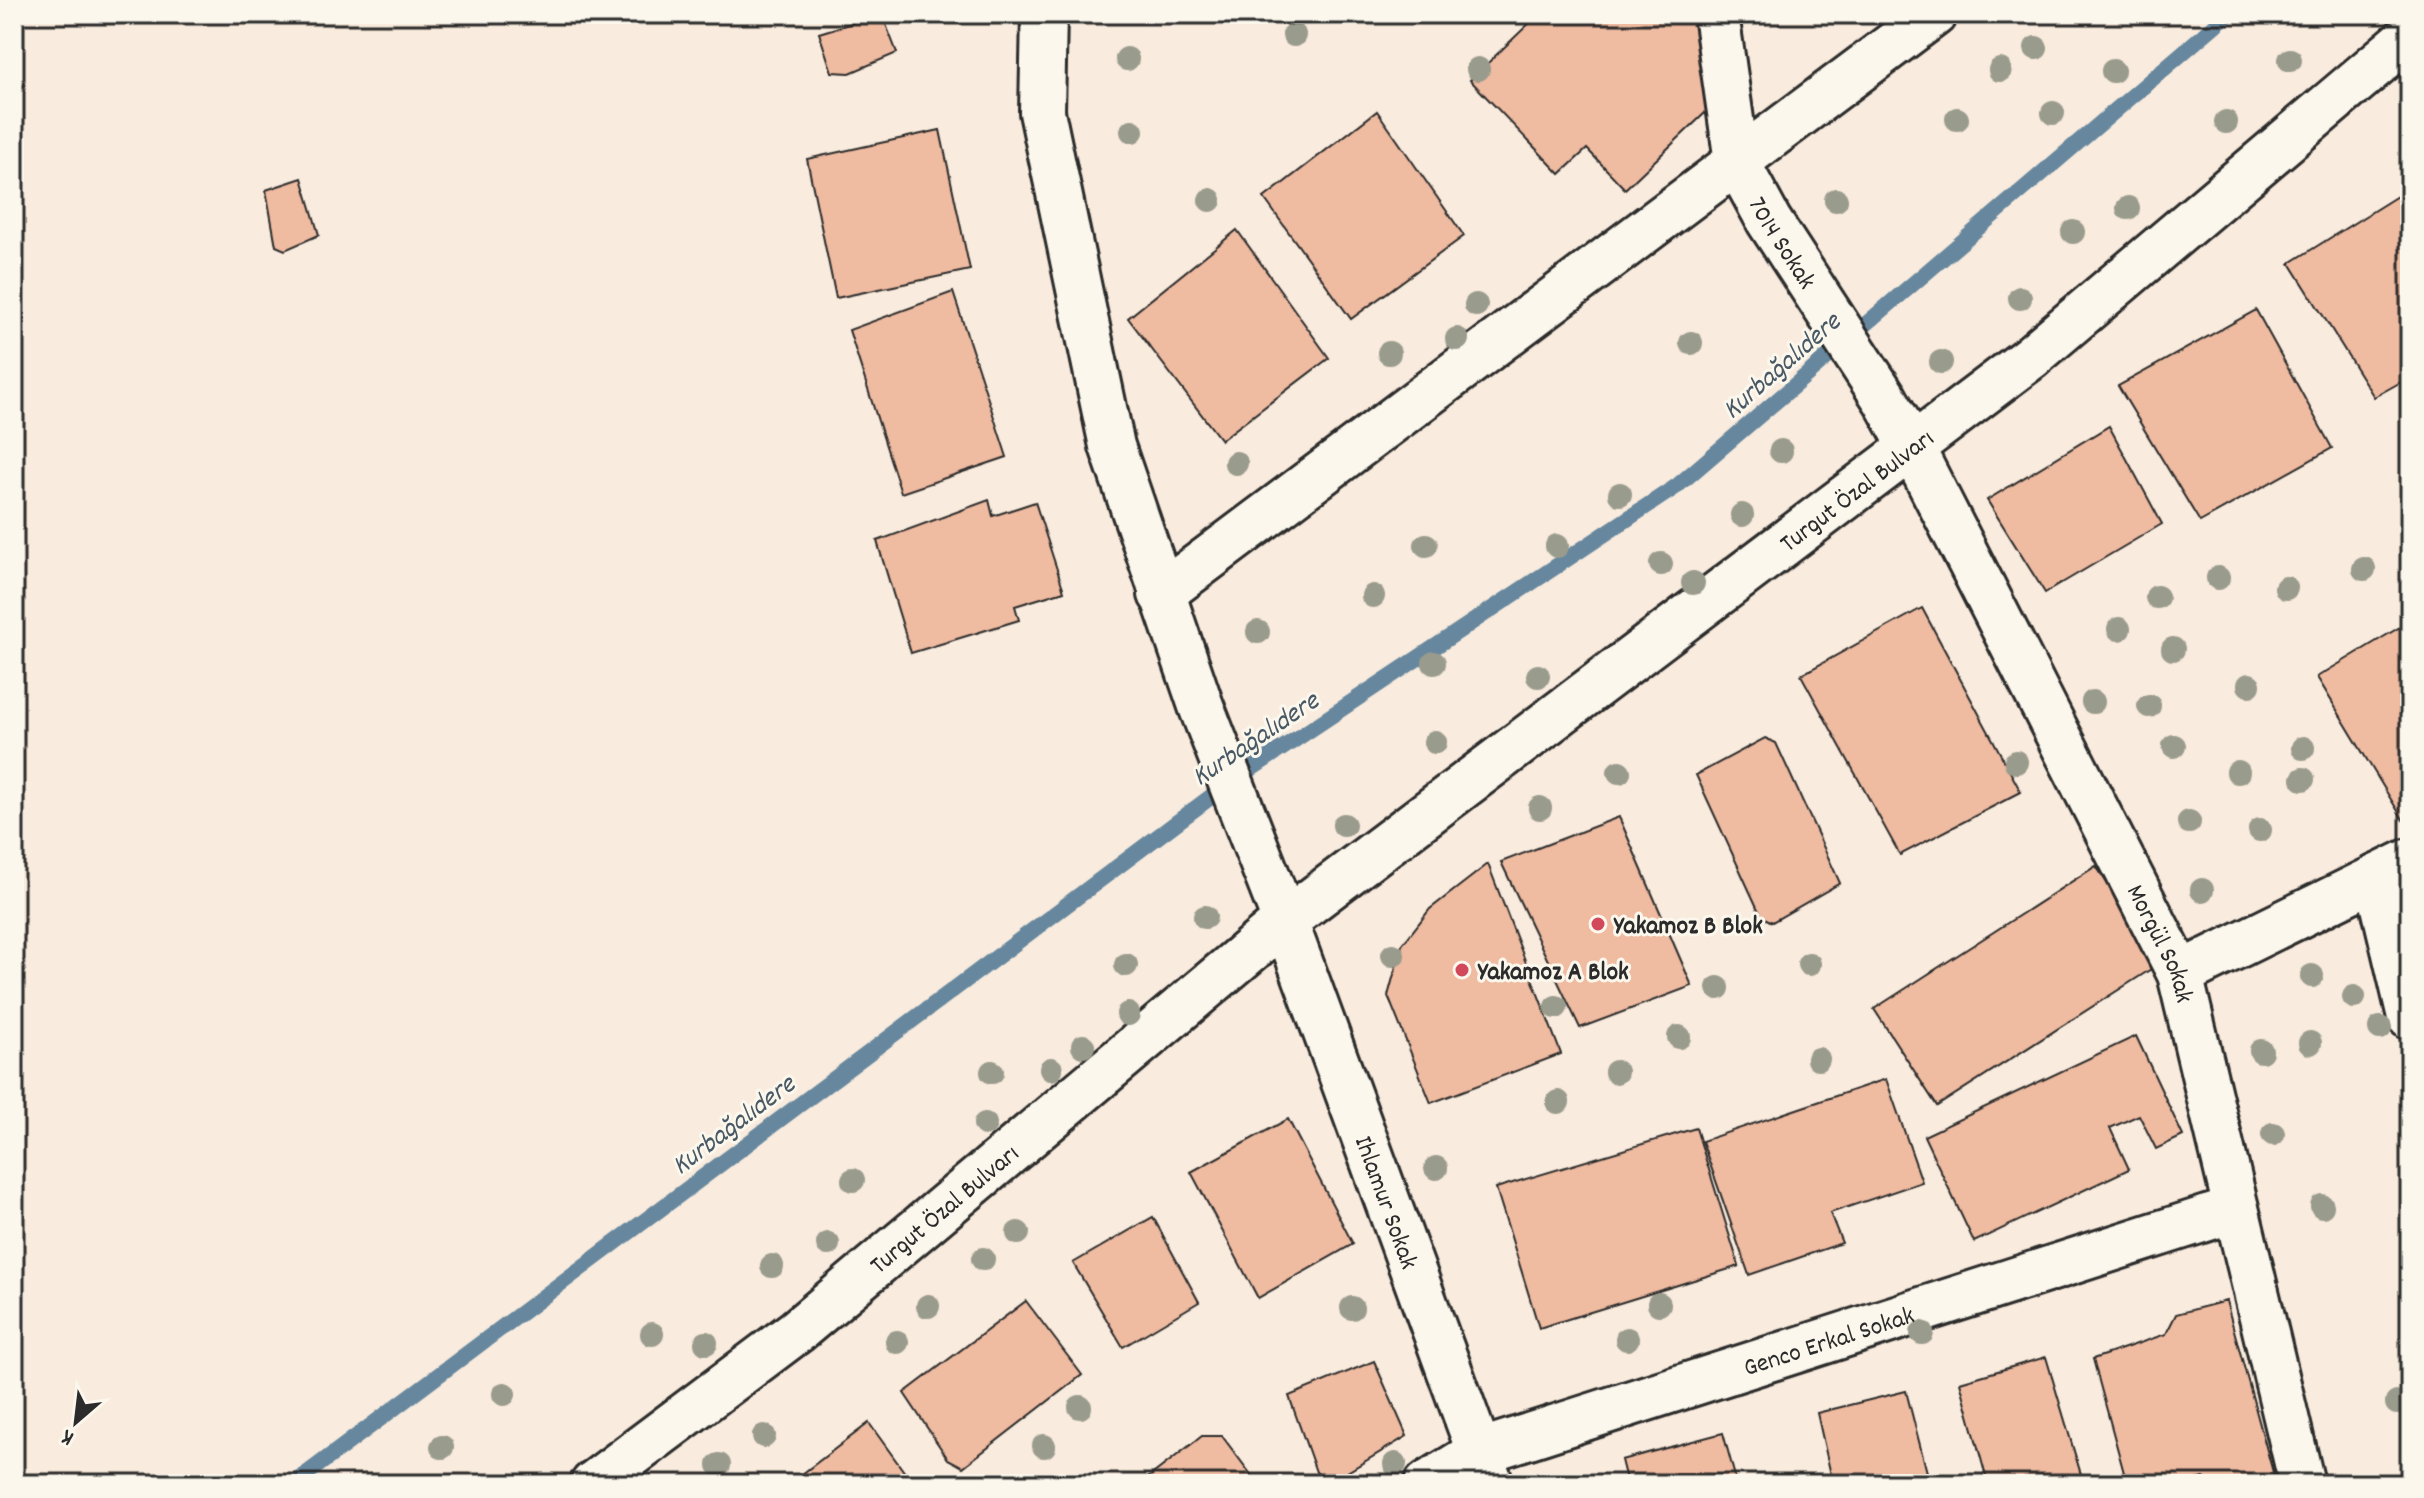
<svg xmlns="http://www.w3.org/2000/svg" width="2424" height="1498" font-family="Dekko,sans-serif">
  <rect width="100%" height="100%" fill="#f9ebdd"/>
  <filter id="ink" filterUnits="userSpaceOnUse"><feTurbulence type="fractalNoise" baseFrequency=".0125" numOctaves="2"/><feDisplacementMap in="SourceGraphic" scale="16" xChannelSelector="R" yChannelSelector="G"/><feConvolveMatrix kernelMatrix="1 2 1 2 8 2 1 2 1" color-interpolation-filters="sRGB"/></filter>
  <g filter="url(#ink)">
    <g fill="none" stroke-linecap="round" stroke-linejoin="round">
      <!-- stream -->
      <path stroke="#66879e" stroke-width="16" d="M 293,1484 L 1224,787 L 1677,486 L 2228,14"/>
    </g>
    <!-- building -->
    <g fill="#efbba1" stroke="#2b2b2b" stroke-width="2">
      <path d="M 882,14 L 897,53 L 850,73 L 832,72 L 819,33 Z"/>
      <path d="M 1539,14 L 1684,14 L 1721,53 L 1726,93 L 1625,189 L 1587,149 L 1560,174 L 1470,80 Z"/>
      <path d="M 1377,111 L 1464,236 L 1351,319 L 1264,198 Z"/>
      <path d="M 940,130 L 970,270 L 836,298 L 807,159 Z"/>
      <path d="M 302,178 L 319,235 L 285,250 L 276,246 L 266,190 Z"/>
      <path d="M 2410,188 L 2410,377 L 2374,397 L 2290,263 Z"/>
      <path d="M 1237,230 L 1329,358 L 1221,440 L 1128,318 Z"/>
      <path d="M 953,292 L 1007,457 L 901,493 L 849,330 Z"/>
      <path d="M 2256,310 L 2332,448 L 2200,522 L 2118,386 Z"/>
      <path d="M 2109,426 L 2162,524 L 2045,593 L 1987,500 Z"/>
      <path d="M 989,500 L 993,516 L 1035,502 L 1064,591 L 1015,606 L 1019,620 L 911,653 L 877,541 Z"/>
      <path d="M 1922,608 L 2021,792 L 1900,855 L 1801,675 Z"/>
      <path d="M 2410,621 L 2410,818 L 2404,821 L 2317,677 Z"/>
      <path d="M 1765,738 L 1776,743 L 1840,883 L 1772,922 L 1761,916 L 1696,775 Z"/>
      <path d="M 1619,817 L 1692,986 L 1580,1028 L 1501,862 Z"/>
      <path d="M 1488,864 L 1561,1054 L 1431,1103 L 1388,996 L 1402,945 L 1430,909 Z"/>
      <path d="M 2096,866 L 2159,964 L 1937,1106 L 1874,1009 Z"/>
      <path d="M 2136,1036 L 2183,1136 L 2156,1149 L 2139,1115 L 2110,1128 L 2129,1169 L 1974,1242 L 1924,1136 Z"/>
      <path d="M 1886,1079 L 1922,1182 L 1830,1213 L 1842,1243 L 1749,1275 L 1702,1141 Z"/>
      <path d="M 1288,1119 L 1353,1244 L 1258,1298 L 1191,1172 Z"/>
      <path d="M 1696,1128 L 1739,1266 L 1539,1328 L 1496,1188 Z"/>
      <path d="M 1153,1217 L 1199,1302 L 1123,1347 L 1073,1263 Z"/>
      <path d="M 1026,1301 L 1082,1375 L 963,1467 L 948,1459 L 904,1393 Z"/>
      <path d="M 2226,1301 L 2274,1476 L 2252,1484 L 2211,1484 L 2204,1478 L 2181,1484 L 2127,1484 L 2093,1359 L 2166,1334 L 2176,1314 Z"/>
      <path d="M 2046,1357 L 2082,1478 L 2066,1484 L 1988,1484 L 1960,1382 Z"/>
      <path d="M 1374,1361 L 1407,1436 L 1329,1483 L 1316,1472 L 1289,1396 Z"/>
      <path d="M 1906,1391 L 1930,1484 L 1833,1484 L 1817,1413 Z"/>
      <path d="M 869,1423 L 913,1484 L 789,1484 Z"/>
      <path d="M 1723,1433 L 1737,1484 L 1627,1484 L 1621,1460 Z"/>
      <path d="M 1202,1436 L 1222,1436 L 1258,1484 L 1140,1484 Z"/>
    </g>
    <g fill="none" stroke-linecap="round" stroke-linejoin="round">
      <!-- minor casing -->
      <g stroke="#2b2b2b" stroke-width="50">
        <g id="minor">
          <path id="s1" d="M 1044,14 L 1042,112 L 1112,446 L 1201,706 L 1285,921 L 1491,1484"/>
          <path id="s2" d="M 1716,14 L 1737,162 L 1769,221 L 1885,399 L 1911,446 L 2180,974 L 2302,1484"/>
          <path d="M 1161,594 L 1934,14"/>
          <path d="M 2377,877 L 2410,1017"/>
          <path d="M 2180,974 L 2410,861"/>
          <path id="s3" d="M 593,1484 L 797,1331 L 1285,921 L 2031,357 L 2410,36"/>
          <path id="s4" d="M 1427,1484 L 1479,1452 L 2236,1209"/>
        </g>
      </g>
      <!-- minor -->
      <use href="#minor" stroke="#fbf7ec" stroke-width="44"/>
    </g>
    <!-- trees -->
    <g fill="#999b8d">
      <circle cx="1294" cy="35" r="12"/>
      <circle cx="2036" cy="48" r="12"/>
      <circle cx="1127" cy="59" r="12"/>
      <circle cx="2290" cy="60" r="12"/>
      <circle cx="1478" cy="69" r="12"/>
      <circle cx="2000" cy="70" r="12"/>
      <circle cx="2113" cy="71" r="12"/>
      <circle cx="2053" cy="113" r="12"/>
      <circle cx="1957" cy="119" r="12"/>
      <circle cx="2226" cy="122" r="12"/>
      <circle cx="1132" cy="131" r="12"/>
      <circle cx="1210" cy="200" r="12"/>
      <circle cx="1836" cy="200" r="12"/>
      <circle cx="2128" cy="208" r="12"/>
      <circle cx="2073" cy="232" r="12"/>
      <circle cx="2020" cy="298" r="12"/>
      <circle cx="1476" cy="305" r="12"/>
      <circle cx="1457" cy="339" r="12"/>
      <circle cx="1691" cy="343" r="12"/>
      <circle cx="1389" cy="353" r="12"/>
      <circle cx="1941" cy="362" r="12"/>
      <circle cx="1781" cy="451" r="12"/>
      <circle cx="1236" cy="463" r="12"/>
      <circle cx="1620" cy="494" r="12"/>
      <circle cx="1742" cy="515" r="12"/>
      <circle cx="1426" cy="545" r="12"/>
      <circle cx="1557" cy="546" r="12"/>
      <circle cx="1661" cy="564" r="12"/>
      <circle cx="2364" cy="569" r="12"/>
      <circle cx="2218" cy="578" r="12"/>
      <circle cx="1693" cy="583" r="12"/>
      <circle cx="2286" cy="588" r="12"/>
      <circle cx="1373" cy="596" r="12"/>
      <circle cx="2157" cy="597" r="12"/>
      <circle cx="2119" cy="629" r="12"/>
      <circle cx="1258" cy="632" r="12"/>
      <circle cx="2173" cy="649" r="12"/>
      <circle cx="1434" cy="663" r="12"/>
      <circle cx="1538" cy="676" r="12"/>
      <circle cx="2249" cy="685" r="12"/>
      <circle cx="2093" cy="702" r="12"/>
      <circle cx="2149" cy="706" r="12"/>
      <circle cx="1435" cy="742" r="12"/>
      <circle cx="2174" cy="746" r="12"/>
      <circle cx="2303" cy="748" r="12"/>
      <circle cx="2016" cy="762" r="12"/>
      <circle cx="1619" cy="772" r="12"/>
      <circle cx="2238" cy="772" r="12"/>
      <circle cx="2303" cy="779" r="12"/>
      <circle cx="1540" cy="808" r="12"/>
      <circle cx="2189" cy="822" r="12"/>
      <circle cx="1344" cy="825" r="12"/>
      <circle cx="2260" cy="830" r="12"/>
      <circle cx="2202" cy="890" r="12"/>
      <circle cx="1205" cy="917" r="12"/>
      <circle cx="1393" cy="955" r="12"/>
      <circle cx="1809" cy="964" r="12"/>
      <circle cx="1126" cy="965" r="12"/>
      <circle cx="2312" cy="976" r="12"/>
      <circle cx="1718" cy="988" r="12"/>
      <circle cx="2354" cy="997" r="12"/>
      <circle cx="1556" cy="1007" r="12"/>
      <circle cx="1128" cy="1014" r="12"/>
      <circle cx="2380" cy="1028" r="12"/>
      <circle cx="1679" cy="1037" r="12"/>
      <circle cx="2310" cy="1043" r="12"/>
      <circle cx="1083" cy="1046" r="12"/>
      <circle cx="2261" cy="1051" r="12"/>
      <circle cx="1818" cy="1059" r="12"/>
      <circle cx="1051" cy="1069" r="12"/>
      <circle cx="992" cy="1072" r="12"/>
      <circle cx="1616" cy="1072" r="12"/>
      <circle cx="1558" cy="1102" r="12"/>
      <circle cx="985" cy="1124" r="12"/>
      <circle cx="2273" cy="1134" r="12"/>
      <circle cx="1436" cy="1168" r="12"/>
      <circle cx="853" cy="1180" r="12"/>
      <circle cx="2322" cy="1206" r="12"/>
      <circle cx="1018" cy="1233" r="12"/>
      <circle cx="828" cy="1244" r="12"/>
      <circle cx="983" cy="1259" r="12"/>
      <circle cx="772" cy="1266" r="12"/>
      <circle cx="1659" cy="1304" r="12"/>
      <circle cx="928" cy="1306" r="12"/>
      <circle cx="1352" cy="1308" r="12"/>
      <circle cx="1922" cy="1333" r="12"/>
      <circle cx="652" cy="1334" r="12"/>
      <circle cx="1627" cy="1339" r="12"/>
      <circle cx="897" cy="1342" r="12"/>
      <circle cx="706" cy="1343" r="12"/>
      <circle cx="504" cy="1394" r="12"/>
      <circle cx="2397" cy="1403" r="12"/>
      <circle cx="1080" cy="1407" r="12"/>
      <circle cx="764" cy="1436" r="12"/>
      <circle cx="1044" cy="1446" r="12"/>
      <circle cx="442" cy="1447" r="12"/>
      <circle cx="1395" cy="1464" r="12"/>
      <circle cx="719" cy="1465" r="12"/>
    </g>
  </g>
  <!-- markers -->
  <g fill="#d1495b" stroke="#fbf7ec" stroke-width="3">
    <circle cx="1598" cy="924" r="8"/>
    <circle cx="1462" cy="970" r="8"/>
  </g>
  <g text-anchor="middle" stroke-width="6" stroke-linejoin="round" paint-order="stroke">
    <!-- street labels -->
    <g font-size="26" fill="#2b2b2b" stroke="#fbf7ec">
      <text dy="9" stroke="none"><textPath href="#s2" startOffset="242">7014 Sokak</textPath></text>
      <text dy="9" stroke="none"><textPath href="#s3" startOffset="1608">Turgut Özal Bulvarı</textPath></text>
      <text dy="9" stroke="none"><textPath href="#s2" startOffset="1040">Morgül Sokak</textPath></text>
      <text dy="9" stroke="none"><textPath href="#s1" startOffset="1244">Ihlamur Sokak</textPath></text>
      <text dy="9" stroke="none"><textPath href="#s3" startOffset="446">Turgut Özal Bulvarı</textPath></text>
      <text dy="9" stroke="none"><textPath href="#s4" startOffset="428">Genco Erkal Sokak</textPath></text>
    </g>
    <!-- poi labels -->
    <g font-size="26" font-weight="bold" fill="#2b2b2b" stroke="#fbf7ec" text-anchor="start">
      <text x="1614" y="933">Yakamoz B Blok</text>
      <text x="1478" y="979">Yakamoz A Blok</text>
    </g>
    <!-- water labels -->
    <g font-size="28" font-style="italic" fill="#485965" stroke="#fbf7ec">
      <text transform="translate(1780 364) rotate(-41)" y="10">Kurbağalıdere</text>
      <text transform="translate(1254 737) rotate(-34)" y="10">Kurbağalıdere</text>
      <text transform="translate(732 1123) rotate(-37)" y="10">Kurbağalıdere</text>
    </g>
  </g>
  <!-- margin -->
  <rect width="2424" height="1498" fill="none" stroke="#fbf7ec" stroke-width="48"/>
  <rect x="24" y="24" width="2376" height="1450" fill="none" stroke="#2b2b2b" stroke-width="3" filter="url(#ink)"/>
  <!-- north arrow -->
  <g transform="translate(76 1422) rotate(208)" stroke="#fbf7ec" stroke-width="6" paint-order="stroke">
  <path d="M0-6L14 30L0 20L-14 30Z" fill="#2b2b2b"/>
  <text y="-12" font-size="22" font-weight="bold" text-anchor="middle" fill="#2b2b2b">K</text>
  </g>
</svg>
